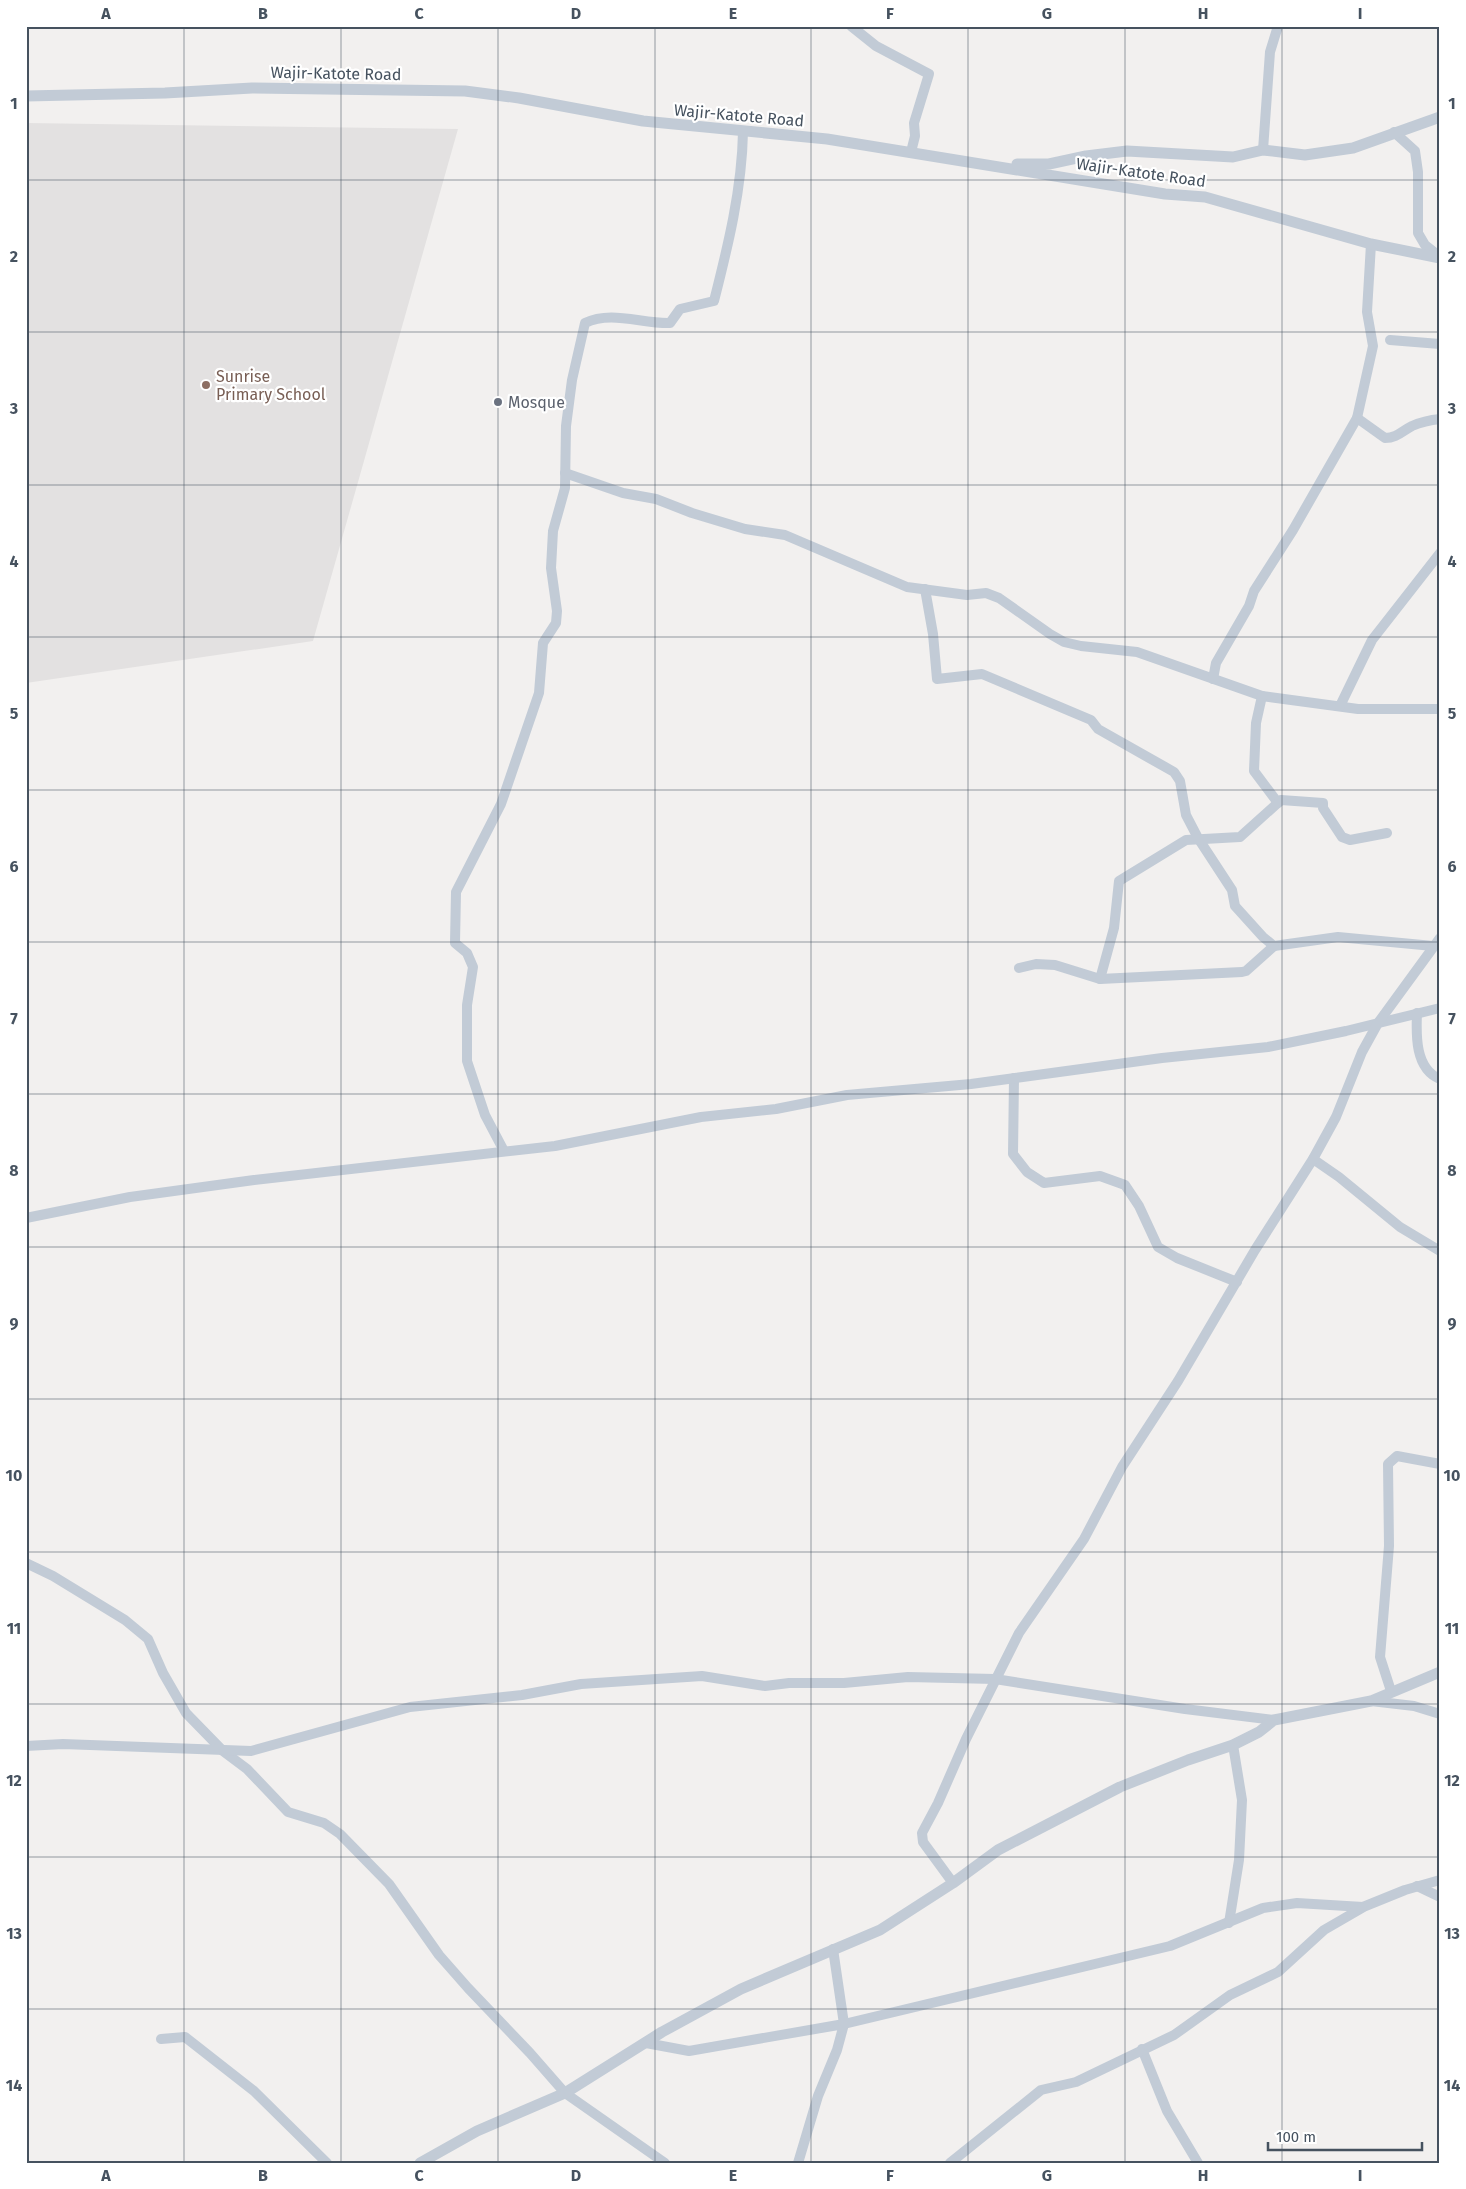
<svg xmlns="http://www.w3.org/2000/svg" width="1466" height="2189" font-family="'Fira Sans',sans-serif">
  <rect width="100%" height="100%" fill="#f2f0ef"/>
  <!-- education -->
  <path fill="#e3e1e1" d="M 26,123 L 458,129 L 313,641 L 26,683 Z"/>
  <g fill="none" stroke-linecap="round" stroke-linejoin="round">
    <!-- minor -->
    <g stroke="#c2cbd6" stroke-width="10">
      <path d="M 851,26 L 876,46 L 929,74 L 914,123 L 915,136 L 911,152"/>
      <path d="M 1394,132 L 1415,151 L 1418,172 L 1418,233 L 1425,245 L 1440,257"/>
      <path d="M 1263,150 L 1270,52 L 1278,26"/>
      <path d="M 1390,340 L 1440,344"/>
      <path d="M 1357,418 L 1385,438 C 1397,438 1402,431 1412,426 C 1421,422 1430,420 1440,419"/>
      <path d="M 565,473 L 623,493 L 656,499 L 692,513 L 745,529 L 785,535 L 907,587 L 967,595 L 986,593 L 999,598 L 1050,634 L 1064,642 L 1081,646 L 1137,652 L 1262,696 L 1358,709 L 1440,709"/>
      <path d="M 925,589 L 933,634 L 937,679 L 982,674 L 1091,720 L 1098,729 L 1174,772 L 1180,781 L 1186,815 L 1198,838 L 1232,890 L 1235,906 L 1263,937 L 1274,946 L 1338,937 L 1433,946"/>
      <path d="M 1213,679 L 1216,663 L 1249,606 L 1254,591 L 1293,530 L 1357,418 L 1373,346 L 1367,312 L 1371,244"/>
      <path d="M 1262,696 L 1256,723 L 1254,771 L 1278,803"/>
      <path d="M 1340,706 L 1372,640 L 1440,553"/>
      <path d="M 1019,968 L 1036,964 L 1055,965 L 1100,979 L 1242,972 L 1246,971 L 1274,946"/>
      <path d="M 1100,979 L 1114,928 L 1119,881 L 1186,840 L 1240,837 L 1281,800 L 1323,803 L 1323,808 L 1342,837 L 1350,840 L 1387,833"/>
      <path d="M 1417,1013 C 1416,1035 1415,1069 1440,1079"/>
      <path d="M 1014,1078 L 1013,1154 L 1027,1172 L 1044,1183 L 1100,1176 L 1125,1185 L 1139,1206 L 1158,1247 L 1177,1258 L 1237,1282"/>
      <path d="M 504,1151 L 485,1115 L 467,1061 L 467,1005 L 473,967 L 467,953 L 455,943 L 456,892 L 501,804 L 539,693 L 543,643 L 556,623 L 557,611 L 551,568 L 553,531 L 565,488 L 566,426 L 572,380 L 585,323 C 611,310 642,324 670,323 L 680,309 L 714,301 C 728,246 742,189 743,132"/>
      <path d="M 1313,1159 L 1339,1177 L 1400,1227 L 1440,1251"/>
      <path d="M 26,1218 L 130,1197 L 254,1180 L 555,1146 L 701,1117 L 776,1109 L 847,1095 L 971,1084 L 1162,1058 L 1268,1047 L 1346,1031 L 1440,1008"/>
      <path d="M 26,1563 L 53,1576 L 125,1620 L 148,1639 L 163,1673 L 186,1713 L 223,1751 L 247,1769 L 288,1812 L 324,1823 L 340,1834 L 389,1884 L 439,1955 L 468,1988 L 530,2053 L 565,2093 L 665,2163"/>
      <path d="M 1391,1691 L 1380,1657 L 1389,1546 L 1388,1464 L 1397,1456 L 1440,1464"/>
      <path d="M 1371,1701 L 1414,1706 L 1440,1714"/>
      <path d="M 26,1746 L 63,1744 L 251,1751 L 410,1707 L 522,1695 L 581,1684 L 702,1676 L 765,1686 L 789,1683 L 844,1683 L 908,1677 L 995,1679 L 1185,1709 L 1274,1720"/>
      <path d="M 953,1883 L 923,1842 L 922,1833 L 938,1803 L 966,1739 L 1019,1633 L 1084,1539 L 1122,1467 L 1178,1381 L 1255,1250 L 1313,1159 L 1336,1117 L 1362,1052 L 1378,1023 L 1440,938"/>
      <path d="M 1417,1886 L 1440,1897"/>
      <path d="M 1229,1923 L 1239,1860 L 1242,1800 L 1233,1745"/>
      <path d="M 161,2039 L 185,2037 L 254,2091 L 327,2163"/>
      <path d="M 646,2043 L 689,2051 L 844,2024 L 1170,1946 L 1263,1908 L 1297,1903 L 1363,1907 L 1405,1890 L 1440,1880"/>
      <path d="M 1142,2049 L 1167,2111 L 1198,2163"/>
      <path d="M 798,2163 L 818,2096 L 837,2050 L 844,2024 L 833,1949"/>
      <path d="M 950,2163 L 1041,2090 L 1076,2082 L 1174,2035 L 1230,1995 L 1278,1972 L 1324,1930 L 1362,1908"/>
    </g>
    <!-- tertiary -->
    <g stroke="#c2cbd6" stroke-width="11">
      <path d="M 26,96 L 165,93 L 252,88 L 465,91 L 519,98 L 643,121 L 827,139 L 1165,194 L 1205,197 L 1371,244 L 1440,258"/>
      <path d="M 1017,164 L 1049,164 L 1086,156 L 1127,151 L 1233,157 L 1263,150 L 1305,155 L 1353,148 L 1440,117"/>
      <path d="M 420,2163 L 477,2131 L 565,2093 L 662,2032 L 741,1989 L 880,1930 L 953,1883 L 998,1850 L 1120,1787 L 1188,1760 L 1233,1745 L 1259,1732 L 1274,1720 L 1371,1701 L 1440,1672"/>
    </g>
  </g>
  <!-- grid -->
  <path fill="none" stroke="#46525f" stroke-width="1" stroke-opacity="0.55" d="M 184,26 L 184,2163M 341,26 L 341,2163M 498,26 L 498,2163M 655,26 L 655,2163M 811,26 L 811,2163M 968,26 L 968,2163M 1125,26 L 1125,2163M 1282,26 L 1282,2163M 26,180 L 1440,180M 26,332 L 1440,332M 26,485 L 1440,485M 26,637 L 1440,637M 26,790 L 1440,790M 26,942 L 1440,942M 26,1094 L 1440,1094M 26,1247 L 1440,1247M 26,1399 L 1440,1399M 26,1552 L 1440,1552M 26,1704 L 1440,1704M 26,1857 L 1440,1857M 26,2009 L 1440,2009"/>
  <!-- markers -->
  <circle fill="#8d6e63" stroke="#fff" stroke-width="2" cx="206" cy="385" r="5"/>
  <circle fill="#6b7280" stroke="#fff" stroke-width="2" cx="498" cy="402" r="5"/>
  <g text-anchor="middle" stroke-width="4.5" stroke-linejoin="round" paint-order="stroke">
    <!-- street labels -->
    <g font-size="16" fill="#46525f" stroke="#fff">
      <text transform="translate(336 73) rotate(1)" y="6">Wajir-Katote Road</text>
      <text transform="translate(739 115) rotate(5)" y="6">Wajir-Katote Road</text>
      <text transform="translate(1141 172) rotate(8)" y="6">Wajir-Katote Road</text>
    </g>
    <!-- education labels -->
    <g font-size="16" fill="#785e54" stroke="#fff" text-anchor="start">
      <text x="216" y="382">Sunrise<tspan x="216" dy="18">Primary School</tspan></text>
    </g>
    <!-- worship labels -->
    <g font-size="16" fill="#5b616d" stroke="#fff" text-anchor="start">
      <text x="508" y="408">Mosque</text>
    </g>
  </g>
  <!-- border -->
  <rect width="1466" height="2189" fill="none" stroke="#ffffff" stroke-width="55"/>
  <!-- scale -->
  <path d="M1268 2142v8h154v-8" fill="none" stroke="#46525f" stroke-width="2.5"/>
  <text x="1276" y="2142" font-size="15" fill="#46525f" stroke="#ffffff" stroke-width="4" paint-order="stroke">100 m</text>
  <rect x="28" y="28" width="1410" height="2134" fill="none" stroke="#46525f" stroke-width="2"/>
  <g font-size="16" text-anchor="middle" font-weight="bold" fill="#46525f">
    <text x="106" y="19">A</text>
    <text x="263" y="19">B</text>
    <text x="419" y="19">C</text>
    <text x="576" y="19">D</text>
    <text x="733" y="19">E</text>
    <text x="890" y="19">F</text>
    <text x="1047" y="19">G</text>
    <text x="1203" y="19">H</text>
    <text x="1360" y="19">I</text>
    <text x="14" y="109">1</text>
    <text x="1452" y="109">1</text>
    <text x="14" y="262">2</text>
    <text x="1452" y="262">2</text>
    <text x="14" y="414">3</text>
    <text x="1452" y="414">3</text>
    <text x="14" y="567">4</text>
    <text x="1452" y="567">4</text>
    <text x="14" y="719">5</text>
    <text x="1452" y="719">5</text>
    <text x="14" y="872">6</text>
    <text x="1452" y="872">6</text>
    <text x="14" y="1024">7</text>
    <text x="1452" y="1024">7</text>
    <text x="14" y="1176">8</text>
    <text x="1452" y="1176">8</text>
    <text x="14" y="1329">9</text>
    <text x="1452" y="1329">9</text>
    <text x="14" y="1481">10</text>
    <text x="1452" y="1481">10</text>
    <text x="14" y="1634">11</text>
    <text x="1452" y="1634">11</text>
    <text x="14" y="1786">12</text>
    <text x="1452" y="1786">12</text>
    <text x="14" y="1939">13</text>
    <text x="1452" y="1939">13</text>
    <text x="14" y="2091">14</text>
    <text x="1452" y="2091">14</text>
    <text x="106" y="2181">A</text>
    <text x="263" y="2181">B</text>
    <text x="419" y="2181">C</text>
    <text x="576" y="2181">D</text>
    <text x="733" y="2181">E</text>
    <text x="890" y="2181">F</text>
    <text x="1047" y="2181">G</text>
    <text x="1203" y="2181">H</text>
    <text x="1360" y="2181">I</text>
  </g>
</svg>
